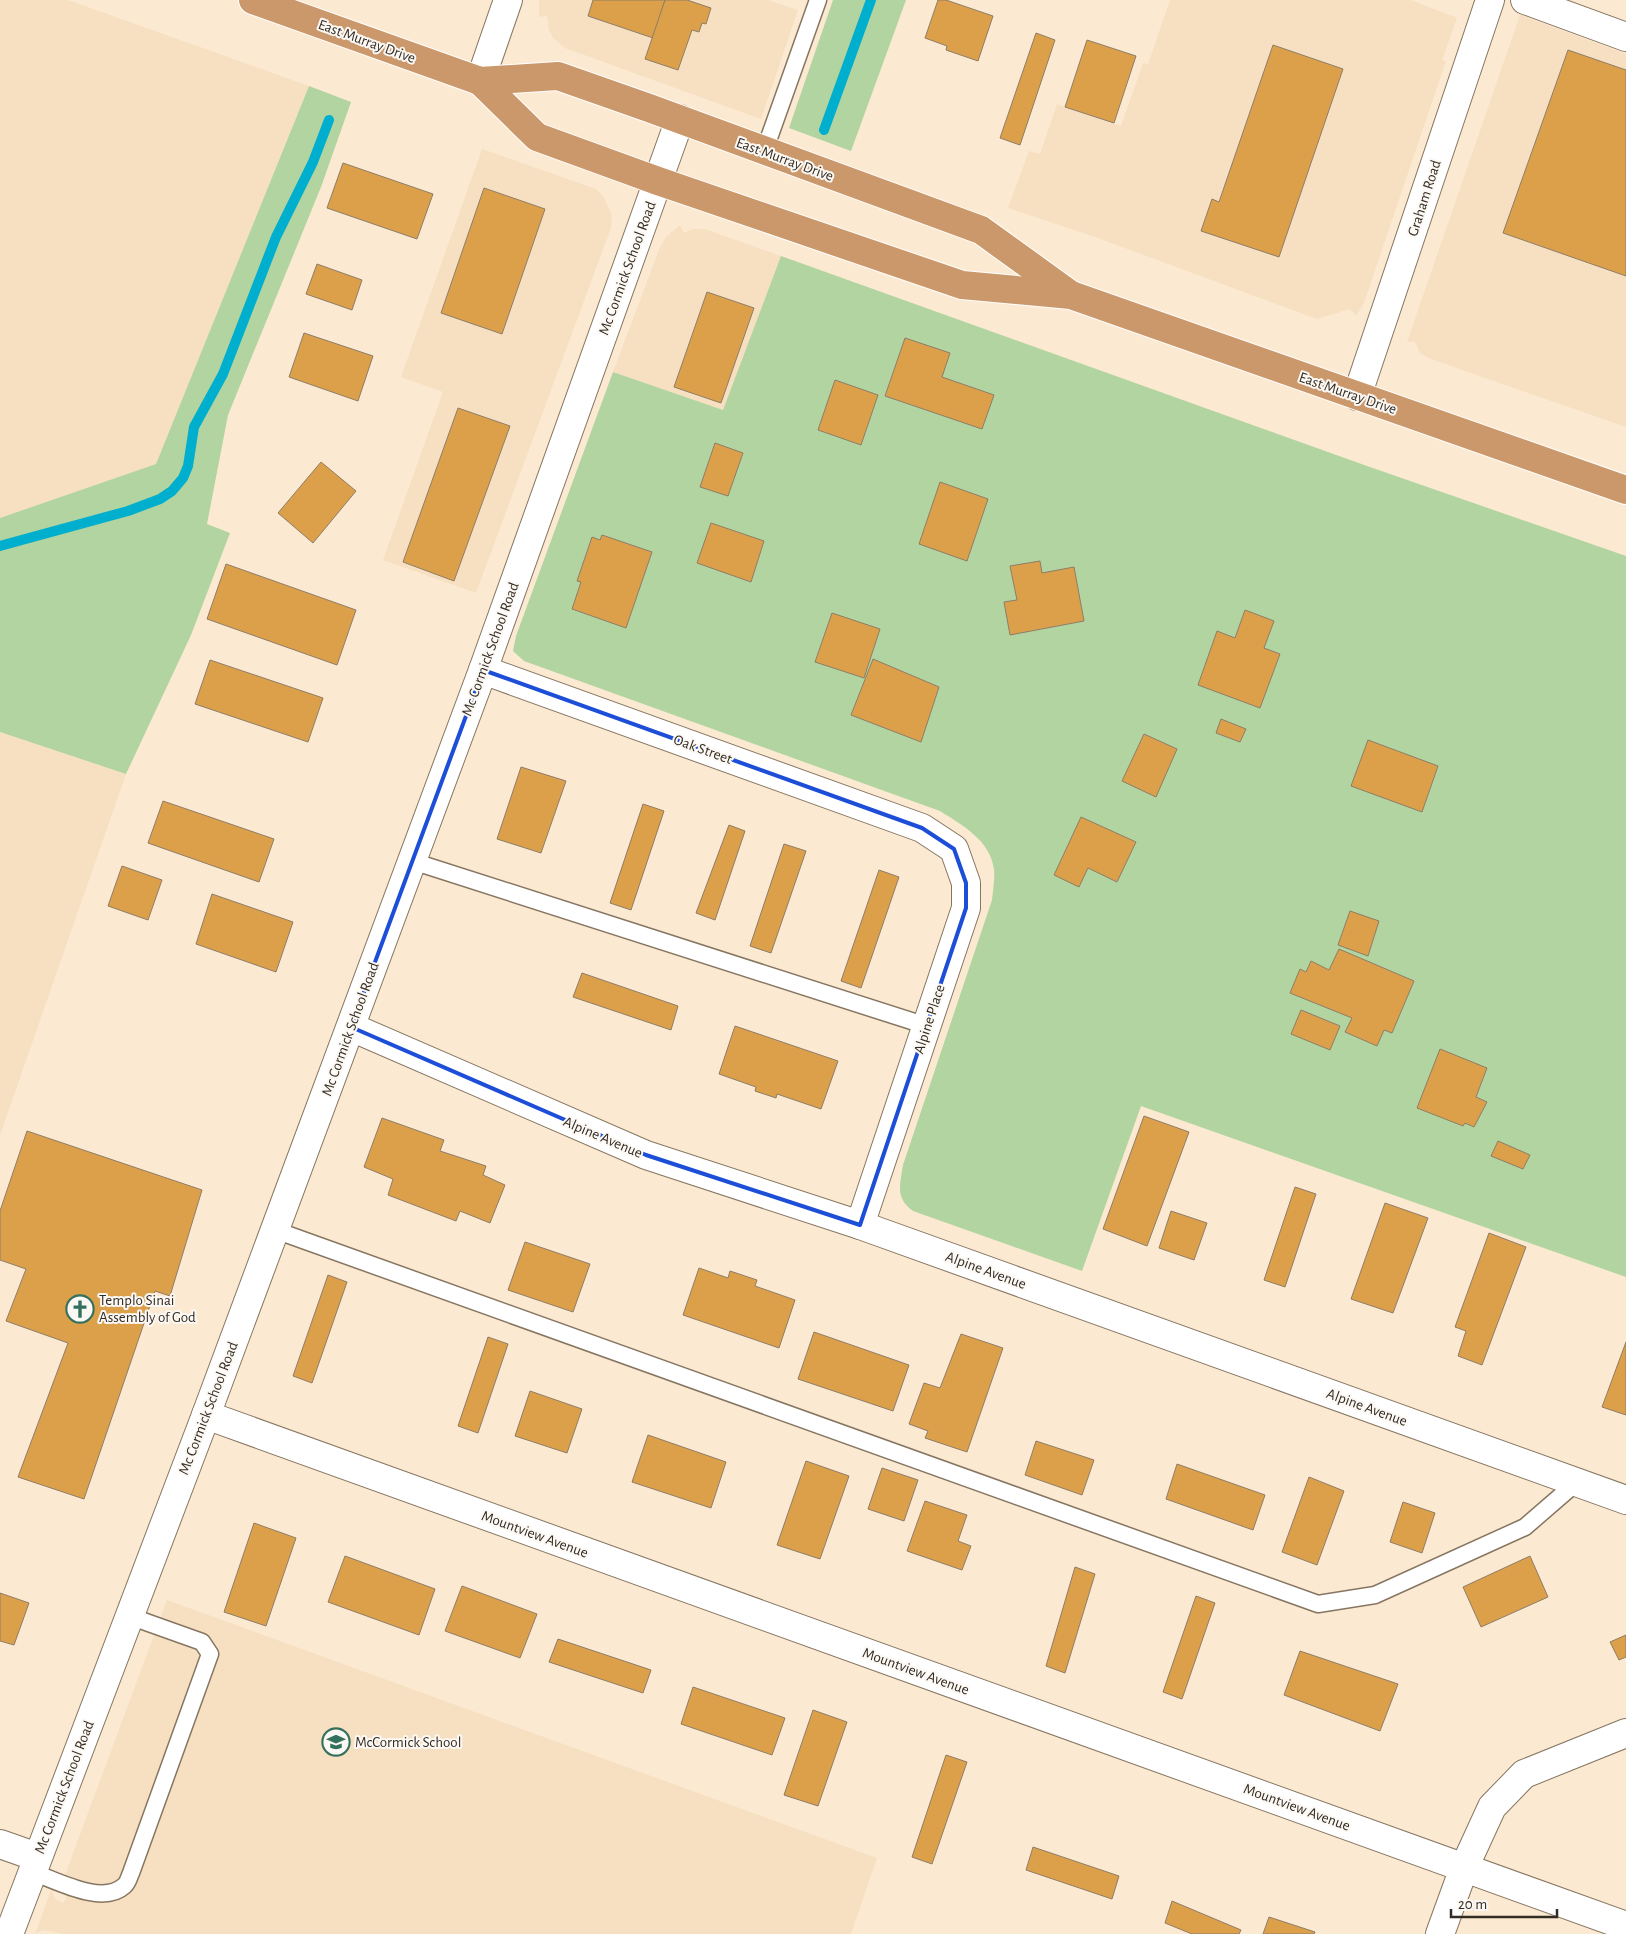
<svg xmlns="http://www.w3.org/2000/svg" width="1626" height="1934" font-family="'Alegreya Sans',sans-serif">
  <rect width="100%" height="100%" fill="#fbe9d1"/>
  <!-- built -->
  <g fill="#f7e0c1">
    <path d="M 0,0 L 68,0 L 309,86 L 156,464 L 0,518 Z"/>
    <path d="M 539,0 L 768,0 L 798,10 L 761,119 L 565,48 L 553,38 L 549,30 L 547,16 L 539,17 Z"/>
    <path d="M 1170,0 L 1411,0 L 1457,18 L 1442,60 L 1446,61 L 1364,303 L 1356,316 L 1350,309 L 1317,319 L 1095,237 L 1008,208 L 1029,151 L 1040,154 L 1057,104 L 1121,126 L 1143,63 L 1148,64 Z"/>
    <path d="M 1520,15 L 1626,54 L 1626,427 L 1428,358 L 1420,353 L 1415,342 L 1407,342 Z"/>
    <path d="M 482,149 L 596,189 L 604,197 L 612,216 L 611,228 L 476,593 L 383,560 L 443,392 L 401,377 Z"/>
    <path d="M 680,225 L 684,233 L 693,229 L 705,229 L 781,256 L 723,410 L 613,372 L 660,247 L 666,237 Z"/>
    <path d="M 0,732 L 126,774 L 0,1135 Z"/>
    <path d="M 167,1600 L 877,1858 L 851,1934 L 62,1934 L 44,1930 L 35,1934 L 53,1885 L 52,1892 L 56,1900 L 64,1903 L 67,1894 L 65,1893 L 62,1883 Z"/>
  </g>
  <!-- green -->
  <g fill="#b1d4a0">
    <path d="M 833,0 L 906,0 L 851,151 L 789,128 Z"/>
    <path d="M 309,86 L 351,102 L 321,187 L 228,415 L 207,524 L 230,533 L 191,635 L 126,774 L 0,732 L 0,518 L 156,464 Z"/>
    <path d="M 781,256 L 1367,466 L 1626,556 L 1626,1277 L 1141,1106 L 1082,1271 L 913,1211 C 895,1198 900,1185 903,1165 L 992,900 C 993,890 995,878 994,869 C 990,840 962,825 940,811 L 524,661 L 513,651 L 516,636 L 613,372 L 723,410 Z"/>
  </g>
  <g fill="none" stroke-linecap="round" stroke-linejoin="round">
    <!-- stream -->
    <g stroke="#00aece" stroke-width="10">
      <path d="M 824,130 L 871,0"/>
      <path d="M 0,546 L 128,511 L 160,499 L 172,491 L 183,478 L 188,466 L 194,427 L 223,374 L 276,237 L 313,162 L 329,120"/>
    </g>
  </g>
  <!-- building -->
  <g fill="#dca04b" stroke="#8e7d68">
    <path d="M 593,0 L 665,0 L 653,38 L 588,16 Z"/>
    <path d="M 665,0 L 687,0 L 711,8 L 706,24 L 702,23 L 699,32 L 692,30 L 678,70 L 645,59 Z"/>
    <path d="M 938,0 L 946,0 L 993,16 L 978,61 L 946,50 L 947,46 L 925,38 Z"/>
    <path d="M 1036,33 L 1055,40 L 1020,145 L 1000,138 Z"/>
    <path d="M 1087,40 L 1136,56 L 1114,123 L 1065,107 Z"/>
    <path d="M 1273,45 L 1343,69 L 1279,257 L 1201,231 L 1212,199 L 1219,202 Z"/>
    <path d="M 1568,50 L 1626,70 L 1626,276 L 1503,233 Z"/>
    <path d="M 343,163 L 433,194 L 417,239 L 327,208 Z"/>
    <path d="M 484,188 L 545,209 L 502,334 L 441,313 Z"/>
    <path d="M 317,264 L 362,280 L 352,310 L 306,294 Z"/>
    <path d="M 707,292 L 754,308 L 721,403 L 674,387 Z"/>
    <path d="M 304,333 L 373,356 L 358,401 L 289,377 Z"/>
    <path d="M 905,338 L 950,353 L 942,377 L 994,395 L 982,429 L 885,396 Z"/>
    <path d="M 835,380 L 878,395 L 861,445 L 818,430 Z"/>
    <path d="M 458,408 L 510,426 L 454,581 L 403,562 Z"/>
    <path d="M 715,443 L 743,453 L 728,496 L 700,487 Z"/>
    <path d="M 321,462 L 356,491 L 313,543 L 278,513 Z"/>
    <path d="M 940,482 L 988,499 L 967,561 L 919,544 Z"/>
    <path d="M 711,523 L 764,541 L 751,582 L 697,563 Z"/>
    <path d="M 602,535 L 652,552 L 626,628 L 572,609 L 581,582 L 577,581 L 592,537 L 600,540 Z"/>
    <path d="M 1040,561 L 1042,573 L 1074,567 L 1084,621 L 1010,635 L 1004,602 L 1017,600 L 1010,566 Z"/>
    <path d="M 226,564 L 356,610 L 337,665 L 207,619 Z"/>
    <path d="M 1245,610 L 1274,621 L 1264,648 L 1280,654 L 1260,708 L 1198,685 L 1217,631 L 1235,638 Z"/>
    <path d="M 832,613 L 880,629 L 864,678 L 815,662 Z"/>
    <path d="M 873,659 L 939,687 L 921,742 L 851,715 Z"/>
    <path d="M 210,660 L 323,698 L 308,742 L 195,704 Z"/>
    <path d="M 1221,719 L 1246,729 L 1240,742 L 1216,733 Z"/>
    <path d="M 1144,734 L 1177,749 L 1156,797 L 1122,781 Z"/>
    <path d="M 1368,740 L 1438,766 L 1422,812 L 1351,786 Z"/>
    <path d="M 521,767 L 566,781 L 541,853 L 497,839 Z"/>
    <path d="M 163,801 L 274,839 L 259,882 L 148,843 Z"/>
    <path d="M 643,804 L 664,811 L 631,910 L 610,903 Z"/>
    <path d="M 1081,817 L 1136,842 L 1117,882 L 1088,868 L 1079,887 L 1054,875 Z"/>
    <path d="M 729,825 L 745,831 L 715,920 L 696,913 Z"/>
    <path d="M 784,844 L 806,851 L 771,953 L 750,946 Z"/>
    <path d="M 122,866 L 162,880 L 148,920 L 108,906 Z"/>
    <path d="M 879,870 L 899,877 L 861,988 L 841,981 Z"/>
    <path d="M 212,894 L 293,922 L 276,972 L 196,944 Z"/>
    <path d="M 1350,911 L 1379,921 L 1368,956 L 1338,945 Z"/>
    <path d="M 1339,949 L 1414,981 L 1392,1033 L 1384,1030 L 1377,1046 L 1345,1032 L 1352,1018 L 1290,993 L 1300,969 L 1306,972 L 1311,961 L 1329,970 Z"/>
    <path d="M 582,973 L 678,1006 L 671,1030 L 573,997 Z"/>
    <path d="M 1301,1010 L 1340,1026 L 1330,1050 L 1291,1034 Z"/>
    <path d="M 735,1026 L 838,1061 L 821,1109 L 777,1094 L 776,1098 L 755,1091 L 756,1087 L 719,1074 Z"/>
    <path d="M 1440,1049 L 1487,1068 L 1476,1097 L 1487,1102 L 1474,1127 L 1465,1123 L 1463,1126 L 1417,1108 Z"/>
    <path d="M 1144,1116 L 1189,1132 L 1147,1246 L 1103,1229 Z"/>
    <path d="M 382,1118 L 444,1140 L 440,1151 L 486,1166 L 483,1175 L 505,1185 L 490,1223 L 460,1211 L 456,1221 L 388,1195 L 393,1179 L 364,1167 Z"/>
    <path d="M 27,1131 L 202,1190 L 170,1296 L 155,1291 L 84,1499 L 18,1477 L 68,1343 L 6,1321 L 26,1269 L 0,1260 L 0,1211 Z"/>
    <path d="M 1498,1141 L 1530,1155 L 1523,1169 L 1491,1156 Z"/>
    <path d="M 1295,1187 L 1316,1194 L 1285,1287 L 1264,1280 Z"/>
    <path d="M 1385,1203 L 1428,1218 L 1393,1313 L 1351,1299 Z"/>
    <path d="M 1171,1211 L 1207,1223 L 1194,1260 L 1159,1248 Z"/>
    <path d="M 1489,1233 L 1526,1247 L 1482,1365 L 1458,1356 L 1466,1331 L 1455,1327 Z"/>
    <path d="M 525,1242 L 590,1264 L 573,1312 L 508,1290 Z"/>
    <path d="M 699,1268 L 728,1278 L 730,1271 L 757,1280 L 755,1286 L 795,1300 L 779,1348 L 683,1315 Z"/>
    <path d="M 328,1275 L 347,1282 L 312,1383 L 293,1376 Z"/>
    <path d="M 814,1332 L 909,1365 L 893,1411 L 798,1379 Z"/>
    <path d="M 961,1334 L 1003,1348 L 967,1452 L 925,1438 L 928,1431 L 909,1424 L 924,1383 L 940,1388 Z"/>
    <path d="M 488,1337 L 508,1344 L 478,1433 L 458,1426 Z"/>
    <path d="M 1626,1342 L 1626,1415 L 1602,1407 Z"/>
    <path d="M 530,1391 L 582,1409 L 567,1453 L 515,1436 Z"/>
    <path d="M 648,1435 L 726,1462 L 711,1508 L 632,1482 Z"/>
    <path d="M 1036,1441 L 1094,1460 L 1082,1495 L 1025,1475 Z"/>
    <path d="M 806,1461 L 849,1476 L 820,1559 L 777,1545 Z"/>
    <path d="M 1177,1464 L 1265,1495 L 1253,1530 L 1166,1499 Z"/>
    <path d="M 882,1468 L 918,1480 L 904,1521 L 868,1509 Z"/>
    <path d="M 1309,1477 L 1344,1491 L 1317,1565 L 1282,1552 Z"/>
    <path d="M 925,1501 L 967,1515 L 958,1541 L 971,1546 L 962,1570 L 907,1551 Z"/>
    <path d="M 1403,1502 L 1435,1513 L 1422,1553 L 1390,1542 Z"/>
    <path d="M 254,1523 L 296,1538 L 266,1626 L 224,1612 Z"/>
    <path d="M 345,1556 L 435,1589 L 419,1635 L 328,1602 Z"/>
    <path d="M 1530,1556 L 1548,1597 L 1481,1627 L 1463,1587 Z"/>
    <path d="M 1075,1567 L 1095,1574 L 1065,1673 L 1046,1666 Z"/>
    <path d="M 462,1586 L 537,1614 L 520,1658 L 445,1631 Z"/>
    <path d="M 0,1593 L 29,1603 L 14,1645 L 0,1641 Z"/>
    <path d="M 1196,1596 L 1215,1603 L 1182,1699 L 1163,1692 Z"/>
    <path d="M 1626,1635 L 1626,1657 L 1619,1660 L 1610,1642 Z"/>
    <path d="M 558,1639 L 651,1670 L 643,1693 L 549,1662 Z"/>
    <path d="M 1300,1651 L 1398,1684 L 1380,1731 L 1284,1695 Z"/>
    <path d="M 693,1687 L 785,1718 L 772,1755 L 681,1724 Z"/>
    <path d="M 813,1710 L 847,1722 L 818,1806 L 784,1795 Z"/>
    <path d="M 946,1755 L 967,1762 L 932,1864 L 912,1857 Z"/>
    <path d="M 1033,1847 L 1119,1876 L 1112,1899 L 1026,1870 Z"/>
    <path d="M 1172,1901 L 1241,1930 L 1239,1934 L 1192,1934 L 1165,1923 Z"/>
    <path d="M 1269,1917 L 1315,1932 L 1314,1934 L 1263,1934 Z"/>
  </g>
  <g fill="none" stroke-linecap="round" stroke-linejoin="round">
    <!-- service casing -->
    <g stroke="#867661" stroke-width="19">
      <g id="service">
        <path d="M 764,152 L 818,0"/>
        <path d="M 412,861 L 927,1026"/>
        <path d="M 275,1230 L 1318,1604 L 1375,1595 L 1525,1527 L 1577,1482"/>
        <path d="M 32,1872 C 56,1880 102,1906 124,1886 C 128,1883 129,1877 131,1873 L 210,1654 L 202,1642 L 129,1616"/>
      </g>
    </g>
    <!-- minor casing -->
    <g stroke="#867661" stroke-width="30">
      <g id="minor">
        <path d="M 1525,0 L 1626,37"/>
        <path d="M 480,81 L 508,0"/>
        <path d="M 1357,396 L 1490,0"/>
        <path d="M 483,670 L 922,828 L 954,849 L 966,883 L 966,908 L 860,1225"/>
        <path d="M 351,1027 L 646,1155 L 860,1225 L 1626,1500"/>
        <path d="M 206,1415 L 1626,1926"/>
        <path d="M 0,1844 L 37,1857"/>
        <path d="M 1440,1934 L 1464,1868 L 1492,1807 L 1524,1774 L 1626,1733"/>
      </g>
    </g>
    <!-- tertiary casing -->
    <g stroke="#867661" stroke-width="30">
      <path id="tertiary" d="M 9,1934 L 206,1415 L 483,670 L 680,119"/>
    </g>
    <!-- trunk casing -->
    <g stroke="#fff" stroke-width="30">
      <g id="trunk">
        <path d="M 253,0 L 480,81 L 558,76 L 649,108 L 981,230 L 1071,295"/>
        <path d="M 480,81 L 537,137 L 658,181 L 962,285 L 1071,295 L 1626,490"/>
      </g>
    </g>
    <!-- service -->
    <use href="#service" stroke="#fff" stroke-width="16"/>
    <!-- minor -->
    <use href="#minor" stroke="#fff" stroke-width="28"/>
    <!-- tertiary -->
    <use href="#tertiary" stroke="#fff" stroke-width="28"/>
    <!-- trunk -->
    <use href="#trunk" stroke="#cb986c" stroke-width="28"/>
  </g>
  <!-- marked area -->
  <path fill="none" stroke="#1d4ed8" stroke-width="4" stroke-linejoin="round" d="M 483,670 L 922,828 L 954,849 L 966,883 L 966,908 L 860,1225 L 646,1155 L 351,1027 Z"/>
  <!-- icons -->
  <defs>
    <g id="church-ring" transform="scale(1.4375)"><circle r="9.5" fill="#fcf8f4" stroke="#33715d" stroke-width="1.5"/><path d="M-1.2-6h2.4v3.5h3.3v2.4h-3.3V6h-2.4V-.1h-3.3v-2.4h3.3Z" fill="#33715d"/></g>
    <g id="school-ring" transform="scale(1.4375)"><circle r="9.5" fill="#fcf8f4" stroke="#33715d" stroke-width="1.5"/><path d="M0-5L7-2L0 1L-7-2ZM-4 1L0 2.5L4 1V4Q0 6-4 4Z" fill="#33715d"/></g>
  </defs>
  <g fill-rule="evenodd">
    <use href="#church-ring" x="80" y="1309"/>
    <use href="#school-ring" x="336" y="1742"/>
  </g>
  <g text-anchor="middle" stroke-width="4" stroke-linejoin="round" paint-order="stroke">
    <!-- street labels -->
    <g font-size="15" fill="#332c23" stroke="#fcf8f4">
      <text transform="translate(367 41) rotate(20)" y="5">East Murray Drive</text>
      <text transform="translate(785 159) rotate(20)" y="5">East Murray Drive</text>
      <text transform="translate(1424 198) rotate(-72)" y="5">Graham Road</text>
      <text transform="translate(627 268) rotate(-70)" y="5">Mc Cormick School Road</text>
      <text transform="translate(1348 393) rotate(19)" y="5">East Murray Drive</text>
      <text transform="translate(490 649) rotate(-70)" y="5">Mc Cormick School Road</text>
      <text transform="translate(703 749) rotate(20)" y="5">Oak Street</text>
      <text transform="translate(929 1019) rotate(-72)" y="5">Alpine Place</text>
      <text transform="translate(350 1029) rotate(-70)" y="5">Mc Cormick School Road</text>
      <text transform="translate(603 1137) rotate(23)" y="5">Alpine Avenue</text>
      <text transform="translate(986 1270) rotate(20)" y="5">Alpine Avenue</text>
      <text transform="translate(1367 1407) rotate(20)" y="5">Alpine Avenue</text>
      <text transform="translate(208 1408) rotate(-69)" y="5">Mc Cormick School Road</text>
      <text transform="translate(535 1534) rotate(20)" y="5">Mountview Avenue</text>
      <text transform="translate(916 1671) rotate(20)" y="5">Mountview Avenue</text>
      <text transform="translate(64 1787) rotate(-69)" y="5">Mc Cormick School Road</text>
      <text transform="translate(1297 1807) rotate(20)" y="5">Mountview Avenue</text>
    </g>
    <!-- poi labels -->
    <g font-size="15" fill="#332c23" stroke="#fcf8f4" text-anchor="start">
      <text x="99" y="1305">Templo Sinai<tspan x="99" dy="17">Assembly of God</tspan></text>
      <text x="355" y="1747">McCormick School</text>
    </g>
  </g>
  <!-- scale -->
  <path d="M1451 1909v8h106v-8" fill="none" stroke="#332c23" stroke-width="2.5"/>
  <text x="1458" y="1909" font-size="15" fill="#332c23" stroke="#fcf8f4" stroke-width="4" paint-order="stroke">20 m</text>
</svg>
